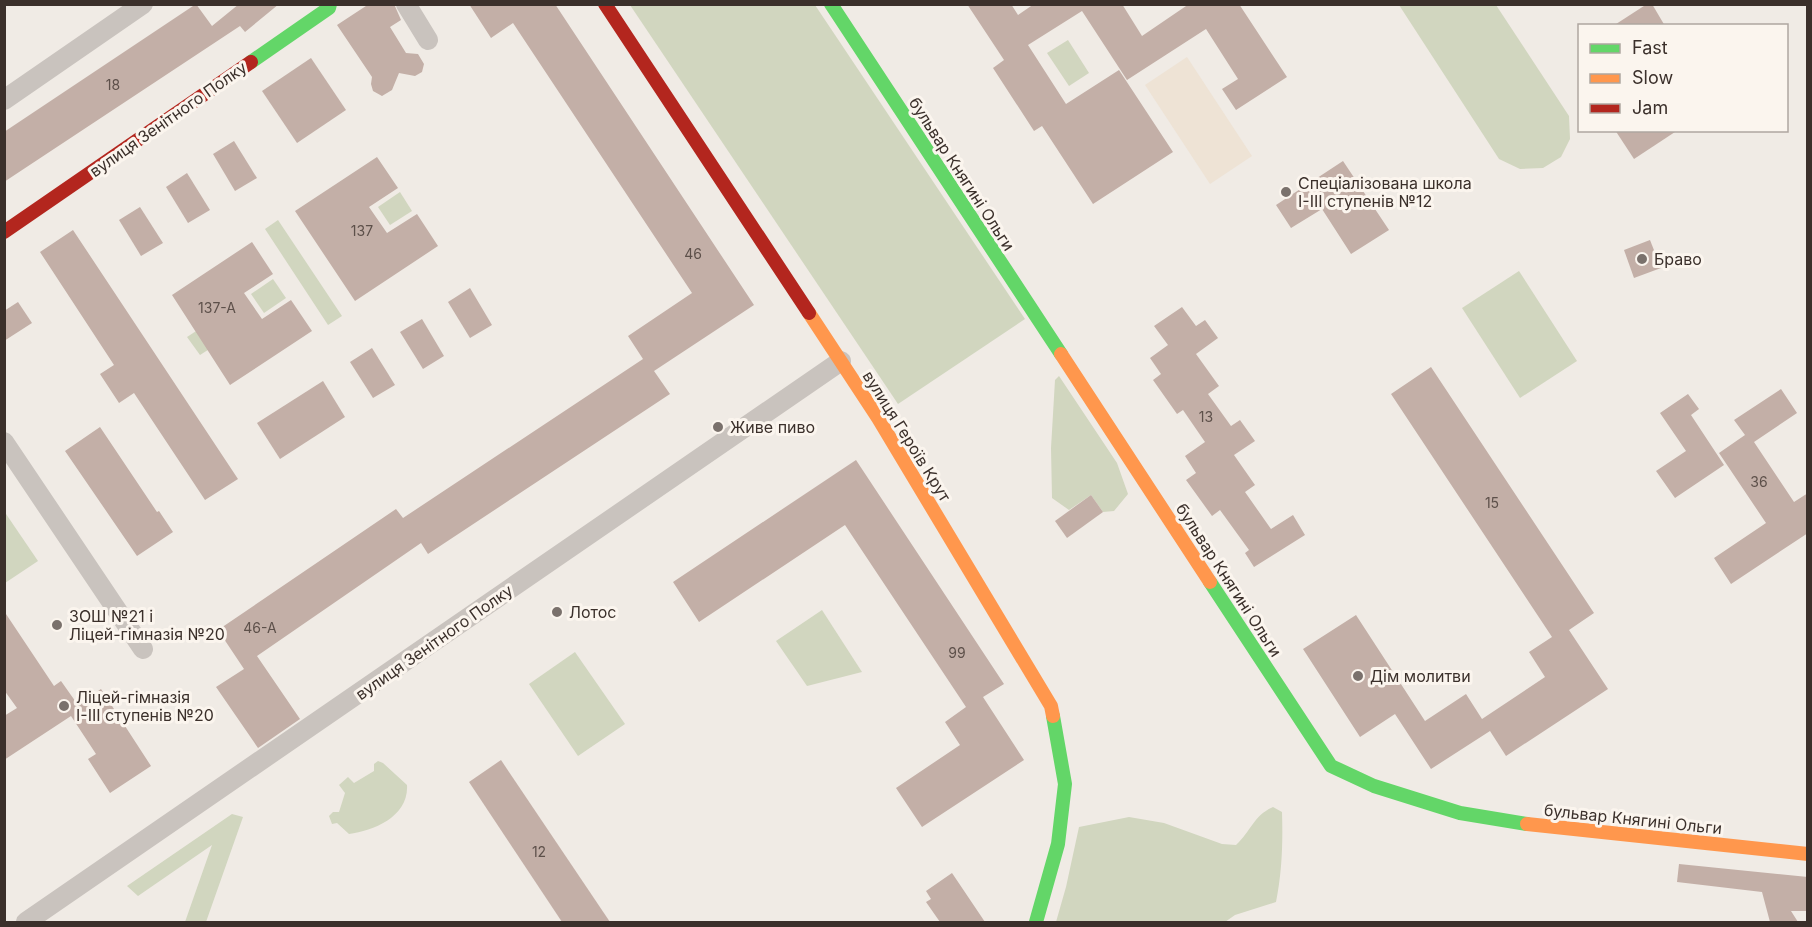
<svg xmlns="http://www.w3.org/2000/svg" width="1812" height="927" font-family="Inter,sans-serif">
  <rect width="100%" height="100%" fill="#f0ebe5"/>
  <!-- green -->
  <g fill="#d1d6bf">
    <path d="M 630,5 L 815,5 L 1025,319 L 898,404 Z"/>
    <path d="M 1399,5 L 1496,5 L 1569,116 L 1570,139 L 1561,157 L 1543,168 L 1520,169 L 1499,159 Z"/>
    <path d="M 1068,40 L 1089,73 L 1069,86 L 1047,53 Z"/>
    <path d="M 400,192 L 412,211 L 390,225 L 378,207 Z"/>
    <path d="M 278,220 L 342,316 L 328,325 L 265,229 Z"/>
    <path d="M 1519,271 L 1577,361 L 1520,398 L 1462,308 Z"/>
    <path d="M 273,279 L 286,298 L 264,313 L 251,294 Z"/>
    <path d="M 210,322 L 222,341 L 200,355 L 187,337 Z"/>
    <path d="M 1059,376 L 1117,463 L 1128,494 L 1114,511 L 1103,512 L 1091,495 L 1069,510 L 1052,498 L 1051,448 L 1055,380 Z"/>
    <path d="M 4,511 L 38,561 L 5,583 L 4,583 Z"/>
    <path d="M 822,610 L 862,672 L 807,686 L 776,641 Z"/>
    <path d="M 575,652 L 625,724 L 578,756 L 529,684 Z"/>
    <path d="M 378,761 L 383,763 L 407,785 C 409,816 374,831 349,834 L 337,823 L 332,824 L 329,816 L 333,812 L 339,812 L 345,793 L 339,785 L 348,777 L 354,783 L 374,771 L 374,764 Z"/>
    <path d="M 1273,807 L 1282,812 C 1283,843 1282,872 1276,902 L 1235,915 L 1225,922 L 1056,922 L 1066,887 L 1079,827 L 1129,817 L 1164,823 L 1222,844 L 1236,845 C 1251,831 1254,815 1273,807 Z"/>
    <path d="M 232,814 L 243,817 L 206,922 L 185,922 L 212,845 L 138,896 L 127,886 Z"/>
  </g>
  <!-- plaza -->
  <path fill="#eee3d5" d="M 1187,57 L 1252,156 L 1210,184 L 1145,85 Z"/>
  <!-- building -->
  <g fill="#c3afa7">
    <path d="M 196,4 L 212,26 L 239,4 L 279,4 L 245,32 L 240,26 L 4,182 L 4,132 Z"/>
    <path d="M 369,4 L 394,4 L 401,20 L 390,27 L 406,53 L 418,54 L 424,64 L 422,72 L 415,76 L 399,73 L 392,90 L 382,96 L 373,91 L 371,84 L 372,77 L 337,25 Z"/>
    <path d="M 469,4 L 555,4 L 754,305 L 654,371 L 670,394 L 428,554 L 421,543 L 257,656 L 300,719 L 258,748 L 216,687 L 244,669 L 218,630 L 396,509 L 403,518 L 643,359 L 628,336 L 692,293 L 513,23 L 491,38 Z"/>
    <path d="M 967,4 L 1011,4 L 1018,15 L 1034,4 L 1122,4 L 1142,36 L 1189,4 L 1239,4 L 1287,77 L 1236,110 L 1222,89 L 1238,79 L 1206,29 L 1127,80 L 1082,11 L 1028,45 L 1066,104 L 1119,70 L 1173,152 L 1093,204 L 1042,126 L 1034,131 L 993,68 L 1004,60 Z"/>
    <path d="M 1647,4 L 1652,4 L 1665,26 L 1613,26 Z"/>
    <path d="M 311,58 L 346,110 L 297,143 L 262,91 Z"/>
    <path d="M 1615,130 L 1678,130 L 1634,159 Z"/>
    <path d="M 234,141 L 257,178 L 235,191 L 213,154 Z"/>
    <path d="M 377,157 L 398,188 L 369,207 L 387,233 L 417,214 L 438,246 L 355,301 L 295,211 Z"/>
    <path d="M 1343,161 L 1389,230 L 1351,254 L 1322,209 L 1291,228 L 1276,205 Z"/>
    <path d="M 187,173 L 210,210 L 188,223 L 166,187 Z"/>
    <path d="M 140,207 L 163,243 L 141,256 L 119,220 Z"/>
    <path d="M 73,230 L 238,479 L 205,500 L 134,393 L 119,403 L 100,374 L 114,365 L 40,252 Z"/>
    <path d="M 1650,240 L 1661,268 L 1634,278 L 1624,250 Z"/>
    <path d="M 252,242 L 273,274 L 244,293 L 262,319 L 291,300 L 312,331 L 230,385 L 172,295 Z"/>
    <path d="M 470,288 L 492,325 L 470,338 L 448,302 Z"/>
    <path d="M 18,302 L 32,323 L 4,341 L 4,311 Z"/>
    <path d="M 1182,307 L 1196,326 L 1205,320 L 1218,338 L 1196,354 L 1219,386 L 1208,394 L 1231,426 L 1240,420 L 1255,441 L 1234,455 L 1255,485 L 1245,492 L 1271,529 L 1293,515 L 1305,535 L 1254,567 L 1245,553 L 1249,550 L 1220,510 L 1212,516 L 1186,480 L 1196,473 L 1185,456 L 1205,442 L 1183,410 L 1177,414 L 1153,380 L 1161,374 L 1150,358 L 1168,345 L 1154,326 Z"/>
    <path d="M 422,319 L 444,356 L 423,369 L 400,332 Z"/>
    <path d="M 372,348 L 395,385 L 373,398 L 350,362 Z"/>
    <path d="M 1431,367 L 1594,613 L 1569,630 L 1608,689 L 1506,756 L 1490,731 L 1431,769 L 1395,714 L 1360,737 L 1303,649 L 1356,615 L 1425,721 L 1466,694 L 1482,719 L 1545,677 L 1529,652 L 1552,637 L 1391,394 Z"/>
    <path d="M 323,381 L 345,417 L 280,459 L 257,423 Z"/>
    <path d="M 1781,389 L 1797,413 L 1754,442 L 1794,502 L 1808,493 L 1808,533 L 1731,584 L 1714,558 L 1766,523 L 1719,453 L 1745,435 L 1734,420 Z"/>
    <path d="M 1688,394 L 1699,409 L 1691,415 L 1724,465 L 1675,498 L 1656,471 L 1686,451 L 1660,413 Z"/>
    <path d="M 100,427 L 157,512 L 159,511 L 173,532 L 137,556 L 65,451 Z"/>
    <path d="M 856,460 L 1004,684 L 983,697 L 1024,760 L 922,827 L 896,788 L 960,745 L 945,722 L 966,707 L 845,525 L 699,622 L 673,582 Z"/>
    <path d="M 1091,495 L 1103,512 L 1067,538 L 1055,521 Z"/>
    <path d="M 4,611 L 54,686 L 61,681 L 78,705 L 101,689 L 151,766 L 110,793 L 88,759 L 96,754 L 71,716 L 4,760 L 4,716 L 17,708 L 4,690 Z"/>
    <path d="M 501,760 L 610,922 L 562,922 L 469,782 Z"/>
    <path d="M 1679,864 L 1808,877 L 1808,911 L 1791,911 L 1798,922 L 1770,922 L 1762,892 L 1677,882 Z"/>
    <path d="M 952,873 L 985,922 L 940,922 L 926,902 L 931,899 L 926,891 Z"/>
  </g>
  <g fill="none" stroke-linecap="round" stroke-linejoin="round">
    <!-- street -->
    <g stroke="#c9c3be" stroke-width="20">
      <path d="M 406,4 L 428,40"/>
      <path d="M 4,100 L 143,4"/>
      <path d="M 4,442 L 143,649"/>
      <path d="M 26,922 L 841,361"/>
    </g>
    <!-- fast -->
    <g stroke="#63d668" stroke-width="14">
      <path d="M 831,4 L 1061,354"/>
      <path d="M 251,62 L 329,8 L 330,4"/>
      <path d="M 1210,582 L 1331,766 L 1374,786 L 1460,813 L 1527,824"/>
      <path d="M 1036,922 L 1058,844 L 1065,784 L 1053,716"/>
    </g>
    <!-- slow -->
    <g stroke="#ff974d" stroke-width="14">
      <path d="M 809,313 L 878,418 L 1051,706 L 1053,716"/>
      <path d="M 1061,354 L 1210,582"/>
      <path d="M 1527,824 L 1808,854"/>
    </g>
    <!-- jam -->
    <g stroke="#b3261e" stroke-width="14">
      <path d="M 605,4 L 809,313"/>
      <path d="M 4,232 L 251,62"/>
    </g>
  </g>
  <!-- markers -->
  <g fill="#7a716c" stroke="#fbf5ee" stroke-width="2">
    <circle cx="1286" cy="192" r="6"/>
    <circle cx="1642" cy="259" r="6"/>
    <circle cx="718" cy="427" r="6"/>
    <circle cx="557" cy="612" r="6"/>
    <circle cx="57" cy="625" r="6"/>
    <circle cx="1358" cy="676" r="6"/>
    <circle cx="64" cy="706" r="6"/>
  </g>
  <g text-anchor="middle" stroke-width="6" stroke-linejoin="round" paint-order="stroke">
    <!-- number labels -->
    <g font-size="14" fill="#5d504a">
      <text x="113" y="90">18</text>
      <text x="362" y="236">137</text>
      <text x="693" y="259">46</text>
      <text x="217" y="313">137-А</text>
      <text x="1206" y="422">13</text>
      <text x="1759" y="487">36</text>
      <text x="1492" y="508">15</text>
      <text x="260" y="633">46-А</text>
      <text x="957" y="658">99</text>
      <text x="539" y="857">12</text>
    </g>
    <!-- street labels -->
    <g font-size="16" fill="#3b302b" stroke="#fbf5ee">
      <text transform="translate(168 119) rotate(-35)" y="6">вулиця Зенітного Полку</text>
      <text transform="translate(962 174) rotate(57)" y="6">бульвар Княгині Ольги</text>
      <text transform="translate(907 436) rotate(58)" y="6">вулиця Героїв Крут</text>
      <text transform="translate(1229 580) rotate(57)" y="6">бульвар Княгині Ольги</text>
      <text transform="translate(434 642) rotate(-35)" y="6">вулиця Зенітного Полку</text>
      <text transform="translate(1633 819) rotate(6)" y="6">бульвар Княгині Ольги</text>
    </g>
    <!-- poi labels -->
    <g font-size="16" fill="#3b302b" stroke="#fbf5ee" text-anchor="start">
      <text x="1298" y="189">Спеціалізована школа<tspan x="1298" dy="18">І-ІІІ ступенів №12</tspan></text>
      <text x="1654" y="265">Браво</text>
      <text x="730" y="433">Живе пиво</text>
      <text x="569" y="618">Лотос</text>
      <text x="69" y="622">ЗОШ №21 і<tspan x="69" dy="18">Ліцей-гімназія №20</tspan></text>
      <text x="1370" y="682">Дім молитви</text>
      <text x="76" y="703">Ліцей-гімназія<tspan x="76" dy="18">I-III ступенів №20</tspan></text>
    </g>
  </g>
  <!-- border -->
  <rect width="1812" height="927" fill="none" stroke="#3b302b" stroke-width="12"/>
  <!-- legend -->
  <rect x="1578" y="24" width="210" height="108" fill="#fbf5ee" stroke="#aea6a0" stroke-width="1.5"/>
  <rect x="1590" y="44" width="30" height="9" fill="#63d668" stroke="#aea6a0" stroke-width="1.5"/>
  <text x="1632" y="54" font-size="18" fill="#3b302b">Fast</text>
  <rect x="1590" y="74" width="30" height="9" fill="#ff974d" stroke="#aea6a0" stroke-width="1.5"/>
  <text x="1632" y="84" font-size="18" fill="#3b302b">Slow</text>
  <rect x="1590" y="104" width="30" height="9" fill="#b3261e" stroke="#aea6a0" stroke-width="1.5"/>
  <text x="1632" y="114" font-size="18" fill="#3b302b">Jam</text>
</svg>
